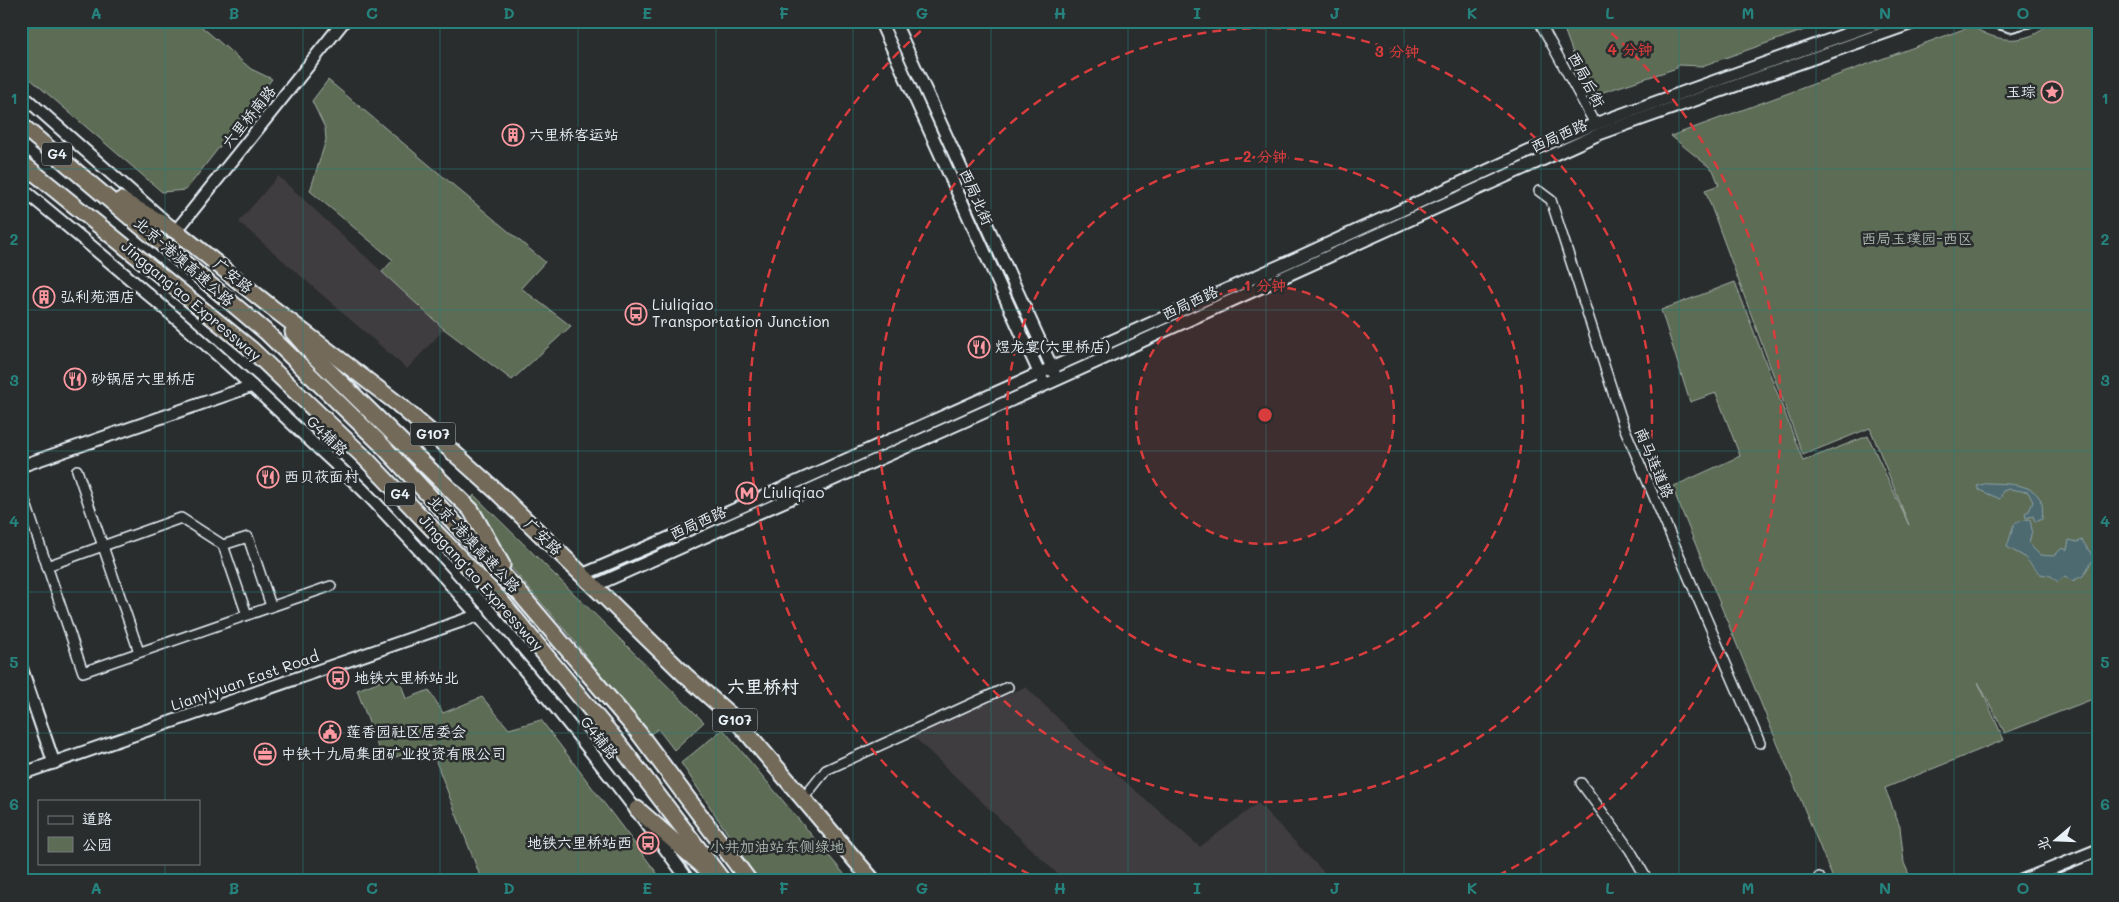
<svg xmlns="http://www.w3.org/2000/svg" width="2119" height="902" font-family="Mali,'LXGW WenKai TC',sans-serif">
  <rect width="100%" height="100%" fill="#2a2d2e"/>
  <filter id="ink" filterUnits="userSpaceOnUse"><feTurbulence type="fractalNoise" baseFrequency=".02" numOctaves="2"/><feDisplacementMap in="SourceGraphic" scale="10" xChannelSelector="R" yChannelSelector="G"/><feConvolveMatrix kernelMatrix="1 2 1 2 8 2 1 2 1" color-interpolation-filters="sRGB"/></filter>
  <g filter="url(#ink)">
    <!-- built -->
    <g fill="#403d41">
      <path d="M 278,176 L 444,329 L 407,369 L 239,222 Z"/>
      <path d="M 1026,687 L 1097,757 L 1200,847 L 1258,803 L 1332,881 L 1065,881 L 912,735 Z"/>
    </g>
    <!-- green -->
    <g fill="#5d6c54" stroke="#a2aea6">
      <path d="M 21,21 L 195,21 L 251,69 L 272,79 L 186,190 L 162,192 L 21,71 Z"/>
      <path d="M 1561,21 L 1830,21 L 1702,66 L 1677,65 L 1677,68 L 1591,96 L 1580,72 Z"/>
      <path d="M 2050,21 L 2098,21 L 2098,697 L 2005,733 L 1978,682 L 2004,740 L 1885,788 L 1900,827 L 1904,863 L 1912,881 L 1834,881 L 1672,487 L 1740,456 L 1716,393 L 1690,402 L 1661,310 L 1735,282 L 1803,461 L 1868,436 L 1909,525 L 1870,428 L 1803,455 L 1705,190 L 1719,185 L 1713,170 L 1671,136 L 1972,26 C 1991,39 2013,44 2035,34 C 2040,32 2045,25 2050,21 Z"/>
      <path d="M 328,80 L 545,262 L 521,288 L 571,326 L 512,380 L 444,329 L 382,272 L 393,260 L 310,191 L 326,140 L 325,128 L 312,101 Z"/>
      <path d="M 474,495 L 704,722 L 674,750 L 658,729 L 647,736 L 577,644 L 508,564 L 469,503 Z"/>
      <path d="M 398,674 L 406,699 L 429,690 L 443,713 L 482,697 L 509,729 L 541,720 L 663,881 L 482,881 L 430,746 L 383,761 L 357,690 Z"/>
      <path d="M 723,729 L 850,881 L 759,881 L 681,763 Z"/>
    </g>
    <!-- water -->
    <g fill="#4e6b71" stroke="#8ca1a7">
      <path d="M 1988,483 C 2014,484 2048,483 2042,519 L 2035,522 L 2033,516 L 2026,518 L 2025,513 L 2029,511 L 2033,502 L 2028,492 L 2009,489 L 2003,491 L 2000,499 L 1979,490 L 1977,486 Z"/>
      <path d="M 2030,519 L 2032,530 L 2029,544 L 2040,555 L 2054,556 L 2062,548 L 2067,550 L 2069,540 L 2077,542 L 2082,540 L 2094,558 L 2083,576 L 2072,581 L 2065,576 L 2058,582 L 2051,576 L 2040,574 L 2023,556 L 2007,547 L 2014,524 L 2020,521 Z"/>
    </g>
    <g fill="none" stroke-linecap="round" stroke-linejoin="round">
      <!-- street casing -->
      <g stroke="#e8f1f8" stroke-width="12">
        <g id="street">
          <path d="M 1539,21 L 1595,124"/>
          <path d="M 1539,191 L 1551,200 L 1624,427 L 1760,743"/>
          <path d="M 77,470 L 139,652"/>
          <path d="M 22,492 L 83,672 L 331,586"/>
          <path d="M 47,566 L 181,518 L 223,545"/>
          <path d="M 247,615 L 223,545 L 248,537 L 271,606"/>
          <path d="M 1581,783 L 1630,850 L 1648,881"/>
          <path d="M 803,799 L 826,770 L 1008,687"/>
          <path d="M 1819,877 L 1821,881"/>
        </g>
      </g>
      <!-- secondary casing -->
      <g stroke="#e8f1f8" stroke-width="15">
        <g id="secondary">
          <path d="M 880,21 L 1042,379"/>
          <path d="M 894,21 L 1054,372"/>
          <path d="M 1994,21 L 2010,26 L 2029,21"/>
          <path d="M 21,94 L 176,231 L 344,21"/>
          <path d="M 21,188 C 116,266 210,345 299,430 C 320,450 342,470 363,490 C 481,612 589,744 689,881"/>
          <path d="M 21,466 L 252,386"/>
          <path d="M 582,575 L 725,514 L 1295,259 L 1530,151 L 1595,124 L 1883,21"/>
          <path d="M 594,586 L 1045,385 L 1599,134 L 1918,21"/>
          <path d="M 21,667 L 54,763"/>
          <path d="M 21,774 L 479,615"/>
          <path d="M 2021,881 L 2098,850"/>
        </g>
      </g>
      <!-- highway casing -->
      <g stroke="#e8f1f8" stroke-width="19">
        <g id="highway">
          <path d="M 21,125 L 266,332 L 381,444 L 515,588 L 638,732 L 749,881"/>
          <path d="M 21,162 L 251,349 L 366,459 L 500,600 L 615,739 L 723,881"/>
          <path d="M 121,200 L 176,231 L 271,307 L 398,404 L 444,444 L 496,491 L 685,675 L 737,721 L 873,881"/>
          <path d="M 293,332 L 314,356 L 471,510 L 502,565"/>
          <path d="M 637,809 L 704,867"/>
        </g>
      </g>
      <!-- street -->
      <use href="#street" stroke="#2a2d2e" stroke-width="9"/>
      <!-- secondary -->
      <use href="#secondary" stroke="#2a2d2e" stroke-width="11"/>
      <!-- highway -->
      <use href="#highway" stroke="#736b5a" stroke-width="15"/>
    </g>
  </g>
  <!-- grid -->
  <path fill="none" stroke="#25827c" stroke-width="1" stroke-opacity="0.55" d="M 165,21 L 165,801M 303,21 L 303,881M 440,21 L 440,881M 578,21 L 578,881M 716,21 L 716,881M 853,21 L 853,881M 991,21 L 991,881M 1128,21 L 1128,881M 1266,21 L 1266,881M 1404,21 L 1404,881M 1541,21 L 1541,881M 1679,21 L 1679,881M 1816,21 L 1816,881M 1954,21 L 1954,881M 21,169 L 2098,169M 21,310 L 2098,310M 21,451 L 2098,451M 21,592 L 2098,592M 21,733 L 2098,733M 165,863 L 165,881"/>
  <!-- distance rings -->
  <circle cx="1265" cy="415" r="129" fill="#d83c3d" fill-opacity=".12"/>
  <g fill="none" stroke="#d83c3d" stroke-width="2.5" stroke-dasharray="9 6">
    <circle cx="1265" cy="415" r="129"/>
    <circle cx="1265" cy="415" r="258"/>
    <circle cx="1265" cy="415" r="387"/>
    <path d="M1043 881A516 516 0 0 1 930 23M1600 23A516 516 0 0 1 1487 881"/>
  </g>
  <!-- icons -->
  <defs>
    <g id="sight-ring" transform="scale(1.125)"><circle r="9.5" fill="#2a2d2e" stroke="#ff9aa2" stroke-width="1.5"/><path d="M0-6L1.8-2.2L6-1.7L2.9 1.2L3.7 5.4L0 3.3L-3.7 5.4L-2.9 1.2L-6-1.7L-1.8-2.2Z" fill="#ff9aa2"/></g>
    <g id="building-ring" transform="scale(1.125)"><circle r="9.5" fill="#2a2d2e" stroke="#ff9aa2" stroke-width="1.5"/><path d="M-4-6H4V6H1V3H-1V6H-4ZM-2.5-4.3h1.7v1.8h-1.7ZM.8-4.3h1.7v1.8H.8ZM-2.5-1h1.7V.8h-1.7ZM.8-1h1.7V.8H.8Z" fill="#ff9aa2"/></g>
    <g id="bus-ring" transform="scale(1.125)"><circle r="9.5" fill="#2a2d2e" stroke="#ff9aa2" stroke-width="1.5"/><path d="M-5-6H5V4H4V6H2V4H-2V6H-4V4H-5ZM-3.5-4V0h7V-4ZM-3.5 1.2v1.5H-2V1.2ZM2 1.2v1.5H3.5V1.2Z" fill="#ff9aa2"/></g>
    <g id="restaurant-ring" transform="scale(1.125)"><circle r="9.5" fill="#2a2d2e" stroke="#ff9aa2" stroke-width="1.5"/><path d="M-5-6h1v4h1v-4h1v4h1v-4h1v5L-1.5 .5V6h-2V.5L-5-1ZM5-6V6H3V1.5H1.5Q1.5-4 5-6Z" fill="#ff9aa2"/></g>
    <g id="metro-ring" transform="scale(1.125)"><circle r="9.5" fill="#2a2d2e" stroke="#ff9aa2" stroke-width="1.5"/><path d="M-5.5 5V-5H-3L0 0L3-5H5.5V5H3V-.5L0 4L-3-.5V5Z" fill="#ff9aa2"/></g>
    <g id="civic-ring" transform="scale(1.125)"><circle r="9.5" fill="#2a2d2e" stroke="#ff9aa2" stroke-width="1.5"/><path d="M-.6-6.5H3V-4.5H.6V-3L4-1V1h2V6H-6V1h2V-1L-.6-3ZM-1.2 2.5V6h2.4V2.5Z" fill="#ff9aa2"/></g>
    <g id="office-ring" transform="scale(1.125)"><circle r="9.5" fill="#2a2d2e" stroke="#ff9aa2" stroke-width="1.5"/><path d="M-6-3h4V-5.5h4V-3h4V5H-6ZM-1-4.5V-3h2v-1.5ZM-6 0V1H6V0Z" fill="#ff9aa2"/></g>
  </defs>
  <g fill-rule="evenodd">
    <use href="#sight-ring" x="2052" y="92"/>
    <use href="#building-ring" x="513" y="135"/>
    <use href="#building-ring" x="44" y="297"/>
    <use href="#bus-ring" x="636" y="314"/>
    <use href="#restaurant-ring" x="979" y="347"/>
    <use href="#restaurant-ring" x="75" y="379"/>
    <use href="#restaurant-ring" x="268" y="477"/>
    <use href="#metro-ring" x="747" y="493"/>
    <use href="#bus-ring" x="338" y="678"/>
    <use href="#civic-ring" x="330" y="732"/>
    <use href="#office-ring" x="265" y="754"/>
    <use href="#bus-ring" x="648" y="843"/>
  </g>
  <g text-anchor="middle" stroke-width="5" stroke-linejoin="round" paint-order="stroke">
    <!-- shield labels -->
    <g fill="#2a2d2e" stroke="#afb6bb" stroke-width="1">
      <rect x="42" y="142.5" width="30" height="23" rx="4"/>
      <rect x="410.5" y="422.5" width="45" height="23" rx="4"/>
      <rect x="385" y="482.5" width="30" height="23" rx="4"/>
      <rect x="712.5" y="708.5" width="45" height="23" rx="4"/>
    </g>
    <g font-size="14" font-weight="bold" fill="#e8f1f8">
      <text x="57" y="159">G4</text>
      <text x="433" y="439">G107</text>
      <text x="400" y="499">G4</text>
      <text x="735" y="725">G107</text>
    </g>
    <!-- street labels -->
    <g font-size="15" fill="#e8f1f8" stroke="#2a2d2e">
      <text transform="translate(1586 80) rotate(62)" y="5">西局后街</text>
      <text transform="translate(249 117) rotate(-51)" y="5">六里桥南路</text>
      <text transform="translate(1559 136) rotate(-24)" y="5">西局西路</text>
      <text transform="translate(976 197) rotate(66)" y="5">西局北街</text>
      <text transform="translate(184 262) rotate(41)" y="5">北京-港澳高速公路</text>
      <text transform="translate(233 276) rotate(39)" y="5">广安路</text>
      <text transform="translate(191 301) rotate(40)" y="5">Jinggang'ao Expressway</text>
      <text transform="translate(1190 303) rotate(-25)" y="5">西局西路</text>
      <text transform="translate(327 436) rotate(44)" y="5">G4辅路</text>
      <text transform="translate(1654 463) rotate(67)" y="5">南马连道路</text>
      <text transform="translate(698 523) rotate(-24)" y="5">西局西路</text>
      <text transform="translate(543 537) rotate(44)" y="5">广安路</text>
      <text transform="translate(474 544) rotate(47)" y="5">北京-港澳高速公路</text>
      <text transform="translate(481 583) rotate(48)" y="5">Jinggang'ao Expressway</text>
      <text transform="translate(245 681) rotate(-19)" y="5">Lianyiyuan East Road</text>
      <text transform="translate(599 738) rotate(51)" y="5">G4辅路</text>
    </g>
    <!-- poi labels -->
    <g font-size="15" fill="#e8f1f8" stroke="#2a2d2e" text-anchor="start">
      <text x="2036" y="97" text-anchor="end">玉琮</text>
      <text x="529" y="140">六里桥客运站</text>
      <text x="60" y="302">弘利苑酒店</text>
      <text x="652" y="310">Liuliqiao<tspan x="652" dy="17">Transportation Junction</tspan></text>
      <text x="995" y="352">煜龙宴(六里桥店)</text>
      <text x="91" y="384">砂锅居六里桥店</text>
      <text x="284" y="482">西贝莜面村</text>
      <text x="763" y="498">Liuliqiao</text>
      <text x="354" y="683">地铁六里桥站北</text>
      <text x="346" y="737">莲香园社区居委会</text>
      <text x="281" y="759">中铁十九局集团矿业投资有限公司</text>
      <text x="632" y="848" text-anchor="end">地铁六里桥站西</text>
    </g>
    <!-- park labels -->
    <g font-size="15" fill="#a9b5ae" stroke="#2a2d2e">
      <text x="1917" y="244">西局玉璞园-西区</text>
      <text x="777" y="852">小井加油站东侧绿地</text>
    </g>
    <!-- quarter labels -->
    <g font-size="18" font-weight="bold" fill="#e8f1f8" stroke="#2a2d2e">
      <text x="763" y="693">六里桥村</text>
    </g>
  </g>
  <circle cx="1265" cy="415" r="8" fill="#d83c3d" stroke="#2a2d2e" stroke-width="2.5"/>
  <g font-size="15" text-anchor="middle" font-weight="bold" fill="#d83c3d" stroke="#2a2d2e" stroke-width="5" stroke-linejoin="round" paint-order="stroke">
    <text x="1630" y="55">4 分钟</text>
    <text x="1397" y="57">3 分钟</text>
    <text x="1265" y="162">2 分钟</text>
    <text x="1265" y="291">1 分钟</text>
  </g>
  <!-- margin -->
  <rect width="2119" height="902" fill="none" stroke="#2a2d2e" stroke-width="55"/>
  <!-- legend -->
  <rect x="38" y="800" width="162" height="65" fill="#2a2d2e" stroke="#767b7f"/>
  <rect x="48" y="816" width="25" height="8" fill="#2a2d2e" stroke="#767b7f"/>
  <text x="82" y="824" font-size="15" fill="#e8f1f8">道路</text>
  <rect x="48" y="837" width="25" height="15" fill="#5d6c54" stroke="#767b7f"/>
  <text x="82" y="850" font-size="15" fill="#e8f1f8">公园</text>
  <!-- north arrow -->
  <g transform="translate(2056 840) rotate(251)" stroke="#2a2d2e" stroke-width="4" paint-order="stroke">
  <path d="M0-4L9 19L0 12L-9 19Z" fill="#e8f1f8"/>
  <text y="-8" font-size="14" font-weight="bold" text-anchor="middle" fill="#e8f1f8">北</text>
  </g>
  <rect x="28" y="28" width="2064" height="846" fill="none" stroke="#25827c" stroke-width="2"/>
  <g font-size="16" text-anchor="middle" font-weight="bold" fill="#25827c">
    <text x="96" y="19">A</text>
    <text x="234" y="19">B</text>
    <text x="372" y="19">C</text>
    <text x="509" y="19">D</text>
    <text x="647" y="19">E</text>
    <text x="784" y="19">F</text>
    <text x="922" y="19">G</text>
    <text x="1060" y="19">H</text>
    <text x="1197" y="19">I</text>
    <text x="1335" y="19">J</text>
    <text x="1472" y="19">K</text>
    <text x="1610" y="19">L</text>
    <text x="1748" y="19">M</text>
    <text x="1885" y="19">N</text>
    <text x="2023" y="19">O</text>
    <text x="14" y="104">1</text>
    <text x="2105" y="104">1</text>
    <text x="14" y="245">2</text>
    <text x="2105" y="245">2</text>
    <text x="14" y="386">3</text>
    <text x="2105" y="386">3</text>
    <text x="14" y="527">4</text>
    <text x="2105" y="527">4</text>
    <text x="14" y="668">5</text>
    <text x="2105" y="668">5</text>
    <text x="14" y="810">6</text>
    <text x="2105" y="810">6</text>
    <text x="96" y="894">A</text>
    <text x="234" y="894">B</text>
    <text x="372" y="894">C</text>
    <text x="509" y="894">D</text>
    <text x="647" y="894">E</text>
    <text x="784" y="894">F</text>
    <text x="922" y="894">G</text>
    <text x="1060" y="894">H</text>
    <text x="1197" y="894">I</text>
    <text x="1335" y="894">J</text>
    <text x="1472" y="894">K</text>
    <text x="1610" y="894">L</text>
    <text x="1748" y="894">M</text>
    <text x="1885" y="894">N</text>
    <text x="2023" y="894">O</text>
  </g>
</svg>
